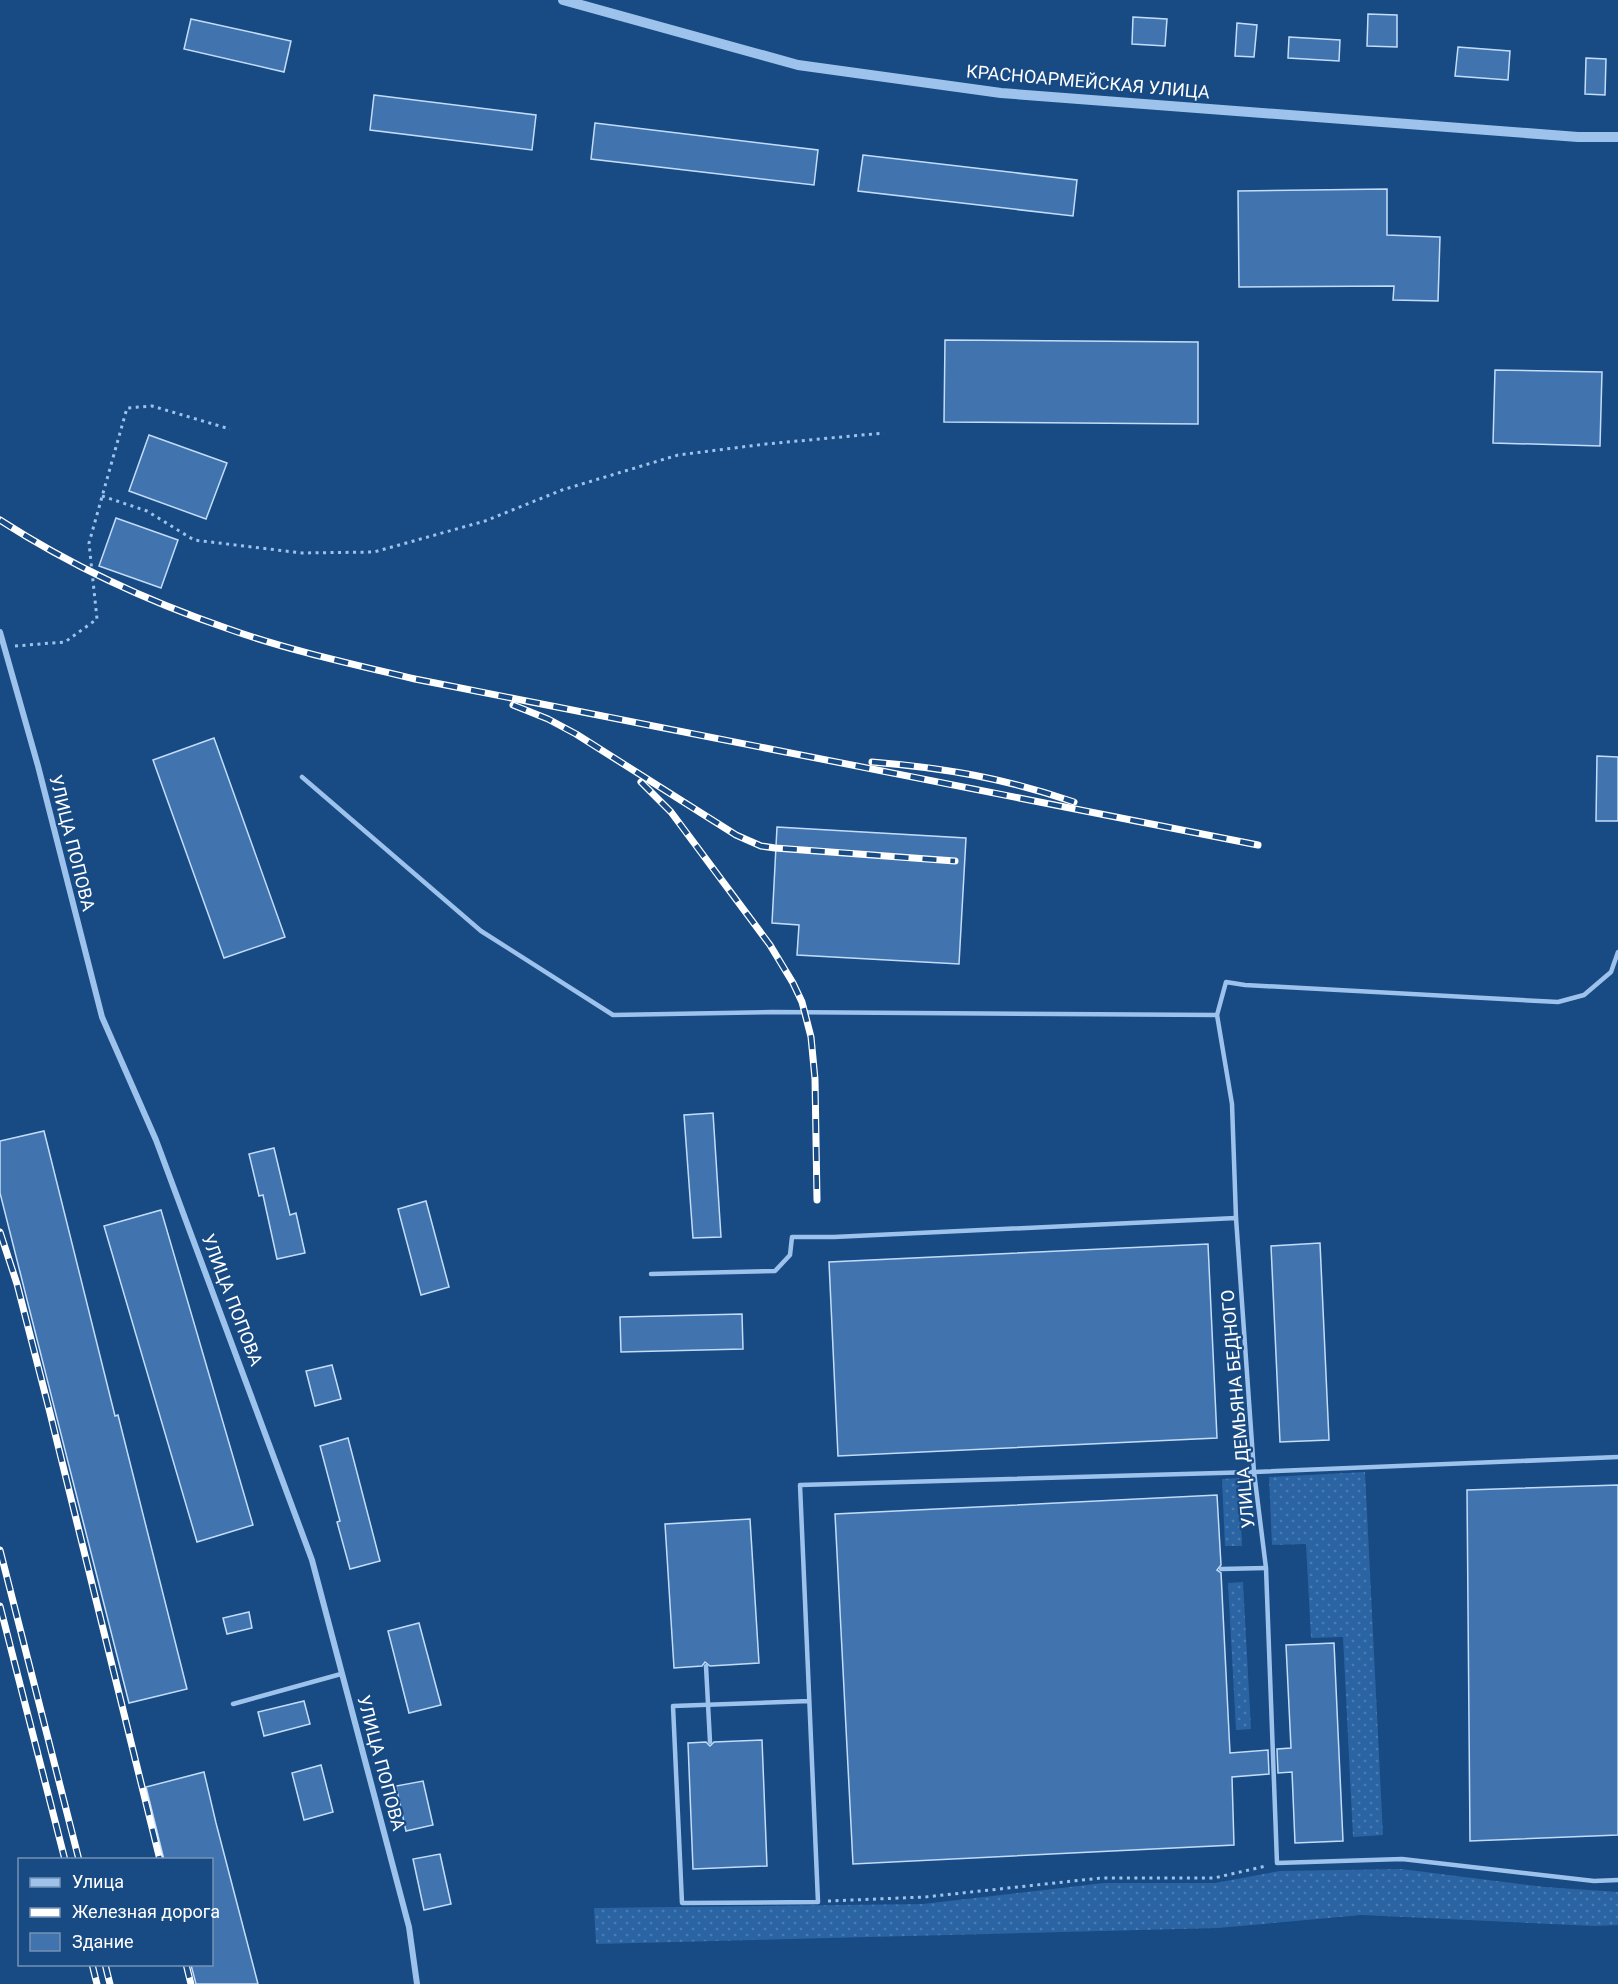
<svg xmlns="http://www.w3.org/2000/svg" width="1618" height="1984" font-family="Roboto,sans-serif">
  <defs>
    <pattern id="grass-dots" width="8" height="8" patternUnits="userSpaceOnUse" patternTransform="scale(1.5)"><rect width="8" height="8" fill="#2b64a3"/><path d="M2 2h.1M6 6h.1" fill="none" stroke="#4b7bb1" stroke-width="1.8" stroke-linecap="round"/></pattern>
  </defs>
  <rect width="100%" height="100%" fill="#184a84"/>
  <!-- grass -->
  <g fill="url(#grass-dots)">
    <path d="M 1365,1472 L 1383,1835 L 1353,1837 L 1343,1637 L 1311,1638 L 1306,1544 L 1272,1545 L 1269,1477 Z"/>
    <path d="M 1239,1478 L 1242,1546 L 1225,1546 L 1222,1479 Z"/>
    <path d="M 1243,1582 L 1251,1729 L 1236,1730 L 1228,1583 Z"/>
    <path d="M 1401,1869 L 1545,1887 L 1618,1892 L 1618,1925 L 1595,1926 L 1362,1915 L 1218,1928 L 596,1944 L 594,1908 L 923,1904 L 1104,1883 L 1215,1883 L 1280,1871 Z"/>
  </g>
  <!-- building -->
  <g fill="#4174ae" stroke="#c3ddf9" stroke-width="1.5">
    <path d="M 1368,14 L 1397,15 L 1397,47 L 1367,46 Z"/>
    <path d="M 1133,17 L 1167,19 L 1165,46 L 1132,44 Z"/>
    <path d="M 191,19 L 291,41 L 284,72 L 184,49 Z"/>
    <path d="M 1237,23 L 1257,25 L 1254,57 L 1235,56 Z"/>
    <path d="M 1289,37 L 1340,40 L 1339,61 L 1288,58 Z"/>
    <path d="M 1458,47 L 1510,51 L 1508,80 L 1455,76 Z"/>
    <path d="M 1586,58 L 1606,59 L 1605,95 L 1585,94 Z"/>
    <path d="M 374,95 L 536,115 L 532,150 L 370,130 Z"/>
    <path d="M 595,123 L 818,150 L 814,185 L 591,159 Z"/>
    <path d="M 863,155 L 1077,180 L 1073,216 L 858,191 Z"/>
    <path d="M 1387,189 L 1387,235 L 1440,237 L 1438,301 L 1393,300 L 1394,286 L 1239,287 L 1238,191 Z"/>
    <path d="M 945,340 L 1198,342 L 1198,424 L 944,422 Z"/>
    <path d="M 1495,370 L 1602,372 L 1600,446 L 1493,443 Z"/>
    <path d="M 149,435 L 227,463 L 206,519 L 129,491 Z"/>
    <path d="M 116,518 L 178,540 L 161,588 L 99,566 Z"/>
    <path d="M 214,738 L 285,937 L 224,958 L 153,760 Z"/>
    <path d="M 1597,756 L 1618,757 L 1618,821 L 1596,821 Z"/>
    <path d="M 777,827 L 966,838 L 959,964 L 797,955 L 799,925 L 772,923 Z"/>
    <path d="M 713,1113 L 721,1237 L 693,1238 L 684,1115 Z"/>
    <path d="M 44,1131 L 115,1416 L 118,1415 L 187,1689 L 129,1703 L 0,1193 L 0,1141 Z"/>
    <path d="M 274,1148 L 290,1215 L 296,1213 L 305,1253 L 277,1259 L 263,1195 L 259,1196 L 249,1154 Z"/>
    <path d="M 426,1201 L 449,1287 L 421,1295 L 398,1209 Z"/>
    <path d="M 161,1210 L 253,1525 L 197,1542 L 104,1226 Z"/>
    <path d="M 1320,1243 L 1329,1440 L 1280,1442 L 1271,1246 Z"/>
    <path d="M 1208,1244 L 1217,1438 L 838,1456 L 829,1262 Z"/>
    <path d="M 742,1314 L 743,1349 L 621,1352 L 620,1317 Z"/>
    <path d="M 332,1365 L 341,1399 L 315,1406 L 306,1371 Z"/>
    <path d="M 348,1438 L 380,1561 L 350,1569 L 337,1522 L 340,1521 L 320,1446 Z"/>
    <path d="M 1618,1485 L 1618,1835 L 1470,1841 L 1467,1490 Z"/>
    <path d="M 1217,1495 L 1221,1565 L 1217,1570 L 1221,1573 L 1230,1753 L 1268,1750 L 1269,1774 L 1232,1777 L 1234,1845 L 853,1864 L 835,1514 Z"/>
    <path d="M 750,1519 L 759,1663 L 710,1666 L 705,1662 L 702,1666 L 674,1668 L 665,1524 Z"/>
    <path d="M 249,1612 L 252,1628 L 227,1634 L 223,1618 Z"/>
    <path d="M 419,1623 L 441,1705 L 409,1713 L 388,1631 Z"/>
    <path d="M 1334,1643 L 1343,1841 L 1295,1843 L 1292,1772 L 1278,1773 L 1277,1749 L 1291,1748 L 1286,1645 Z"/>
    <path d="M 304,1701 L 310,1724 L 264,1736 L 258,1712 Z"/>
    <path d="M 762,1740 L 767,1866 L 693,1869 L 688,1743 L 706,1742 L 710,1746 L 714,1742 Z"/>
    <path d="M 321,1765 L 333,1812 L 304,1820 L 292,1773 Z"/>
    <path d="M 204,1772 L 216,1823 L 258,1984 L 196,1984 L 191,1965 L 212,1965 L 212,1860 L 164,1860 L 146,1787 Z"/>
    <path d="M 423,1781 L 433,1825 L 406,1831 L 396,1786 Z"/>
    <path d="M 440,1854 L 451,1904 L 424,1910 L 413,1859 Z"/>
  </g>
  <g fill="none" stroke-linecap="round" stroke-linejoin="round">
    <!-- path -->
    <g stroke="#9dc3ec" stroke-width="3" stroke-dasharray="3 4.5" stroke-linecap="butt">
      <path d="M 102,496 L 147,511 L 194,540 L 302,553 L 374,552 L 485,521 L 562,490 L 678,455 L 766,444 L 884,433"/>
      <path d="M 15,646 L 65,642 L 97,619 L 89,543 L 127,408 L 152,406 L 230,429"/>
      <path d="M 828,1901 L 925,1897 L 1101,1878 L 1214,1878 L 1266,1866"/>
    </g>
    <!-- service -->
    <g stroke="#9dc3ec" stroke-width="4.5">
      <path d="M 302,777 L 481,931 L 613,1015 L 772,1012 L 1217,1015 L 1226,982 L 1245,985 L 1558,1002 L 1584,995 L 1611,972 L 1618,952"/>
      <path d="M 1217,1015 L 1232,1104 L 1236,1218"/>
      <path d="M 651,1274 L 775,1271 L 790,1255 L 792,1237 L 834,1237 L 1236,1218 L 1254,1472 L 1266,1568 L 1277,1863 L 1402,1859 L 1594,1881 L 1618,1880"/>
      <path d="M 1221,1569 L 1266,1568"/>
      <path d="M 706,1666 L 710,1742"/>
      <path d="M 809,1701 L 673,1706 L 682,1903 L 818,1902 L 800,1485 L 1254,1472 L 1618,1457"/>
      <path d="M 233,1704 L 341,1674"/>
    </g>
    <!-- minor -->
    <path stroke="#9dc3ec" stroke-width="6" d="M 0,632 L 38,766 L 102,1017 L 156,1140 L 312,1560 L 409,1927 L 417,1984"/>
    <!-- tertiary -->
    <path stroke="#9dc3ec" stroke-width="10" d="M 563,0 L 798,65 L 1001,93 L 1578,137 L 1618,137"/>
    <!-- rail casing -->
    <g stroke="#fff" stroke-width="7">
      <g id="rail">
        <path d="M 0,520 C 70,565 147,601 226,628 C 287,650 352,664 415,679 L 1258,845"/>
        <path d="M 513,705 L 548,719 L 576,734 L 736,835 L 761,846 L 775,848 L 955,861"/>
        <path d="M 872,762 C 945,768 1004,778 1074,802"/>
        <path d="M 641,782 L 671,812 L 770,945 L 793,983 L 802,1002 L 811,1037 L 815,1079 L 817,1200"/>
        <path d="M 0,1232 L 17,1284 L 50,1413 L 160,1860"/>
        <path d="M 0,1550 L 79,1860"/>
        <path d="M 0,1606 L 65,1860"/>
        <path d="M 92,1964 L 97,1984"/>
        <path d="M 105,1964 L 110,1984"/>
        <path d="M 186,1964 L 191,1984"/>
      </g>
    </g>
    <!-- rail -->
    <use href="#rail" stroke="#184a84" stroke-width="4.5" stroke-dasharray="14" stroke-linecap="butt"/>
  </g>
  <g text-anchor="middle" stroke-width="4.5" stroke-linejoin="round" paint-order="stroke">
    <!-- street labels -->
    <g font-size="18" fill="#fff" stroke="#184a84">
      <text transform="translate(1088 82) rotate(5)" y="6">КРАСНОАРМЕЙСКАЯ УЛИЦА</text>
      <text transform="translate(72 843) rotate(76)" y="6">УЛИЦА ПОПОВА</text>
      <text transform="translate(232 1300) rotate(69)" y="6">УЛИЦА ПОПОВА</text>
      <text transform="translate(1238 1409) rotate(-95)" y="6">УЛИЦА ДЕМЬЯНА БЕДНОГО</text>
      <text transform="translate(381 1763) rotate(75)" y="6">УЛИЦА ПОПОВА</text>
    </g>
  </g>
  <!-- legend -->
  <rect x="18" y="1858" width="195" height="108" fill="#184a84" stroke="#7492b5" stroke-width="1.5"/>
  <rect x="30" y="1878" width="30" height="9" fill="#9dc3ec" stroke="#7492b5" stroke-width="1.5"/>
  <text x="72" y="1888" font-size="18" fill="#ffffff">Улица</text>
  <rect x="30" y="1908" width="30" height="9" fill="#ffffff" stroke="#7492b5" stroke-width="1.5"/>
  <text x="72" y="1918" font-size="18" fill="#ffffff">Железная дорога</text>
  <rect x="30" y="1933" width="30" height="18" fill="#4174ae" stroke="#7492b5" stroke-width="1.5"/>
  <text x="72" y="1948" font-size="18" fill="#ffffff">Здание</text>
</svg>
